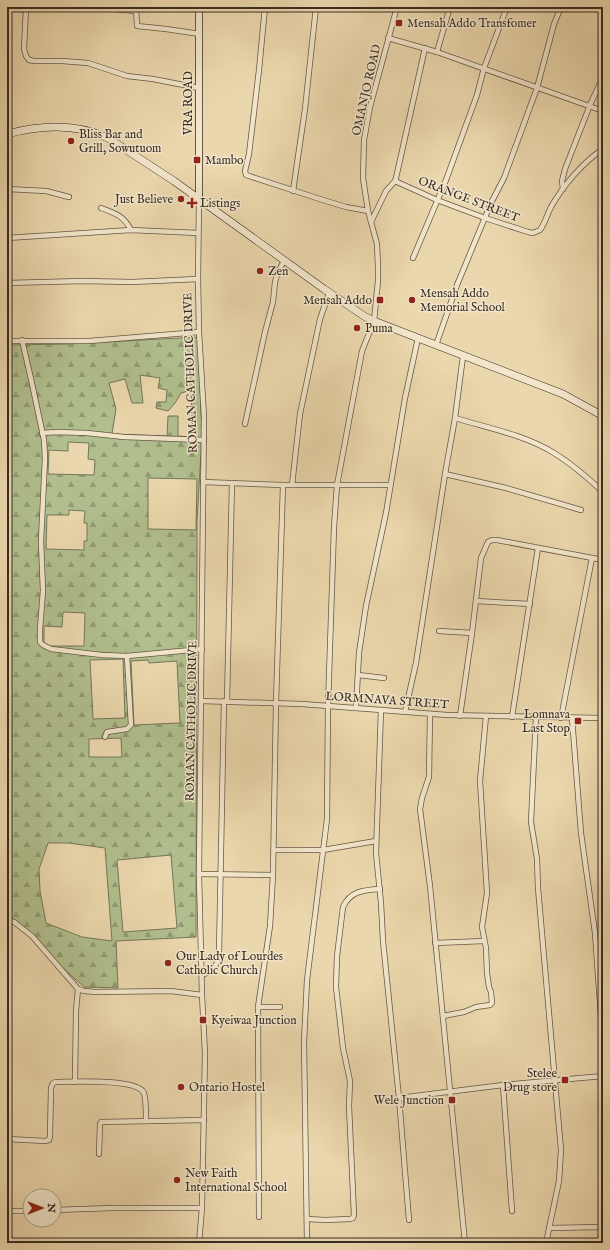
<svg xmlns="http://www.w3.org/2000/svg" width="610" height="1250" font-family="'IM FELL English',serif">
  <defs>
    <pattern id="forest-firs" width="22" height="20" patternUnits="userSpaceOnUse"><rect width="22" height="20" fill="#b1bf8e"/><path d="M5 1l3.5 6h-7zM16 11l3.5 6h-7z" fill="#919c74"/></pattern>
  </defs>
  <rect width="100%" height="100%" fill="#ebd7ad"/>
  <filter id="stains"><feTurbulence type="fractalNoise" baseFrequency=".005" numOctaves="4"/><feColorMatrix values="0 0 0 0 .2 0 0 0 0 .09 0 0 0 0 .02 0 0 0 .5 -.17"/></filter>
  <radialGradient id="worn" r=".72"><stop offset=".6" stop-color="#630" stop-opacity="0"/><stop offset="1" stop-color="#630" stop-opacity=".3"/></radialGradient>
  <!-- forest -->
  <path fill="url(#forest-firs)" stroke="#747659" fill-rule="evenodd" d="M 198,337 L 202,436 L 197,521 L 196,937 L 116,941 L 118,988 L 84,987 L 55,961 L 35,937 L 7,914 L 7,345 L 68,344 ZM 140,375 L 160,378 L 158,388 L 167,390 L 166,402 L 157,402 L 156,408 L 168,411 L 175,403 L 181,393 L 191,390 L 193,437 L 178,436 L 178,416 L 168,416 L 167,436 L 112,434 L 116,409 L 109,383 L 125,379 L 132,403 L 143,403 ZM 68,442 L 89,443 L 88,459 L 95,460 L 94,475 L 48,474 L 49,450 L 68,451 ZM 148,478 L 197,479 L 196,530 L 148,529 ZM 69,510 L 85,511 L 84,523 L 87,523 L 87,541 L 84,541 L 84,550 L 46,549 L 47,515 L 69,515 ZM 63,612 L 85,613 L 84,646 L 44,646 L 44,626 L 62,627 ZM 123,659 L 125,718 L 93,719 L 90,660 ZM 148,660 L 149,663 L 177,661 L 180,723 L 134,725 L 131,661 ZM 121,738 L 122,757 L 89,757 L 89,739 ZM 48,843 L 69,843 L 105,848 L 112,941 L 82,937 L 46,923 L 40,891 L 39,869 ZM 171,855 L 177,928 L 123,932 L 117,860 Z"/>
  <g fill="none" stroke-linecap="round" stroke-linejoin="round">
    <!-- minor casing -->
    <g stroke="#645846" stroke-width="6">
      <g id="minor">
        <path d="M 136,7 L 137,26 L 166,29 L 200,34"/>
        <path d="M 265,7 L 259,70 L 249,154 L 245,171 L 246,175 L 323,200 L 346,207 L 368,211"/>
        <path d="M 602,7 L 603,7"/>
        <path d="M 26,8 L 24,49 L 26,56 L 29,60 L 34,61 L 62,61 L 88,63 L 127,76 L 153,79 L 199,88"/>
        <path d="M 7,9 L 91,7 L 136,11"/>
        <path d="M 388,38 L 437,52 L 603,111"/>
        <path d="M 437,52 L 450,7"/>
        <path d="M 395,181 L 437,200 L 485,218 L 528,232 L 533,233 L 540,230 C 545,223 547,215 551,207 C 563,186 582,163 603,149"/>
        <path d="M 7,189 L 46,191 L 69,197"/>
        <path d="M 563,189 L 562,181 L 565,169 L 590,105 L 603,77"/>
        <path d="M 293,191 L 305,109 L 316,7"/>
        <path d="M 101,208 C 115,213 124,216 131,230"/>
        <path d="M 371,222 L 386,191 L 395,181 L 396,178 L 425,48"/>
        <path d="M 7,238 L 131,230 L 198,233"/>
        <path d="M 413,258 L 446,180 L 477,95 L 484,68 L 507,7"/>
        <path d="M 7,283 L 83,281 L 132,282 L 198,279"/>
        <path d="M 22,340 L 31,379 L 44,440 L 45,458 L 41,541 L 43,591 L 40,629 L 40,642 L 43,645 L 51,649 L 102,655 L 127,656 L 202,649"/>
        <path d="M 7,341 L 89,341 L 199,332"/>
        <path d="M 436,345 L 457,285 L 491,203 L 504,178 L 537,88 L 554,24 L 561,7"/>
        <path d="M 455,418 C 488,428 525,435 554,453 C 572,464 588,478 603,492"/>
        <path d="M 245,424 L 265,332 L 273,302 L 275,282 L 278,272 L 284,261"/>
        <path d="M 42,433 L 57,432 L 87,433 L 124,437 L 204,440"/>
        <path d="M 445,474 L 506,488 L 581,510"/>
        <path d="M 203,482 L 283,485 L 390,485"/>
        <path d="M 292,485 L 300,414 L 320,319 L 329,293"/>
        <path d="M 476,601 L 530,604"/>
        <path d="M 439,631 L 472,633"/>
        <path d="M 358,675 L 384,678"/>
        <path d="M 201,701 L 302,704 L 447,715 L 603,718"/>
        <path d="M 227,701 L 232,483"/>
        <path d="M 356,708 L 359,653 L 366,606 L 386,513 L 405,398 L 418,338"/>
        <path d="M 381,710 L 376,853 L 381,903 L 383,941 L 399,1098 L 409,1220"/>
        <path d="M 405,712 L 416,663 L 445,474 L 455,418 L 463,356"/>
        <path d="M 430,714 L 429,777 L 422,798 L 420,809 L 430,886 L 465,1243"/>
        <path d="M 460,716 L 472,633 L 481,558 L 488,542 L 492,540 L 497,540 L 603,560"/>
        <path d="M 512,717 L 538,548"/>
        <path d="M 536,717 L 531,822 L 537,859 L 538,888 L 561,1150 L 559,1181 L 546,1243"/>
        <path d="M 561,718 L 592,558"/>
        <path d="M 572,718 L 581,833 L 595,933 L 603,1045"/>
        <path d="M 105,737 L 107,732 L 127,729 L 131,725 L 127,656"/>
        <path d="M 274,850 L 323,850 L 376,841"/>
        <path d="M 199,874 L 273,875"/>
        <path d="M 7,919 L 14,922 L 32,936 L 78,989 L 84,991 L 96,992 L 171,991 L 202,995"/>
        <path d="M 435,943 L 484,941"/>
        <path d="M 202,975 C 215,970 217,966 219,953 L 224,701"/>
        <path d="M 258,1007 L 280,1007"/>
        <path d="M 443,1016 L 464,1012 L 476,1007 L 490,1005 L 492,1003 L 491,992 L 489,987 L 487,973 L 486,948 L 482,927 L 487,893 L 480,781 L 486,716"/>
        <path d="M 75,1082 L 76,1011 L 78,989"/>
        <path d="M 503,1085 L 512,1211"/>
        <path d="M 399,1098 L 503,1085 L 603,1076"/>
        <path d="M 7,1139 L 45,1141 L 49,1140 L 50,1136 L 51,1088 L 53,1083 L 56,1082 C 72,1082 137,1078 144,1093 C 146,1100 146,1113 146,1121"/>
        <path d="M 99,1154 L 100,1124 L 101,1122 L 204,1120"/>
        <path d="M 54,1210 L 113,1208 L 202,1208"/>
        <path d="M 7,1211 L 30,1211"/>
        <path d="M 259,1217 L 258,1007 L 270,926 L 273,875 L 276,702 L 283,485"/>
        <path d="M 307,1219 L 325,1220 L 350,1219 L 353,1218 L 354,1215 L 349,1106 L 350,1081 L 343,1048 L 336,987 L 337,956 L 343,907 C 350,891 364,890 380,889"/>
        <path d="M 549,1228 L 603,1227"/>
        <path d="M 199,1243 L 202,1208 L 205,1053 L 202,995 L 199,874 L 204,417 L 199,332 L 198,279 L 199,199"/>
        <path d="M 307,1243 L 304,1042 L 307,980 L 327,819 L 328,706 L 334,527 L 337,485 L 362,351 L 374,321 L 378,281 L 378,267 L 377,244 L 368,211 L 363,178 L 364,140 L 370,107 L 397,7"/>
      </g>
    </g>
    <!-- tertiary casing -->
    <g stroke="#645846" stroke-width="8">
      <path id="tertiary" d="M 199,199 L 199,7"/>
    </g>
    <!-- secondary casing -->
    <g stroke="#372d24" stroke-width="8">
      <path id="secondary" d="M 7,134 C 41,125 76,123 108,138 L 174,181 L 324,289 L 364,316 L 374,321 L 418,338 L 563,394 L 603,416"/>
    </g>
    <!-- minor -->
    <use href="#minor" stroke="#f2e5ca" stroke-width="4.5"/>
    <!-- tertiary -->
    <use href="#tertiary" stroke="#f2e5ca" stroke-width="6"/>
    <!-- secondary -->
    <use href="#secondary" stroke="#f2e5ca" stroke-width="7"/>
  </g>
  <!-- markers -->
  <g fill="#8f2418" stroke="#f2e5ca" stroke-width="1.5">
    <rect x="395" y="19" width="8" height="8" rx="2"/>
    <circle cx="71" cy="141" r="4"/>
    <rect x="193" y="156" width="8" height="8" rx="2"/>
    <circle cx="181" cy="199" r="4"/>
    <path d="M190 197h4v4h4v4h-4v4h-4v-4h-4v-4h4z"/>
    <circle cx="260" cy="271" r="4"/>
    <rect x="376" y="296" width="8" height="8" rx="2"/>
    <circle cx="412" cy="300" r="4"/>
    <circle cx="357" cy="328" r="4"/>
    <rect x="574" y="717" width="8" height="8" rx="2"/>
    <circle cx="168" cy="963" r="4"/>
    <rect x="199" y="1016" width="8" height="8" rx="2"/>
    <rect x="561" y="1076" width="8" height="8" rx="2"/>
    <circle cx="181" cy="1087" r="4"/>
    <rect x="448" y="1096" width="8" height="8" rx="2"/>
    <circle cx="177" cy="1180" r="4"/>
  </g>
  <g text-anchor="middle" stroke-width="3" stroke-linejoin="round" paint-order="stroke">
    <!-- poi labels -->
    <g font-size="12" fill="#372d24" stroke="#f2e5ca" text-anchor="start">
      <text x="407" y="27">Mensah Addo Transfomer</text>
      <text x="79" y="138">Bliss Bar and<tspan x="79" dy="14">Grill, Sowutuom</tspan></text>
      <text x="205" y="164">Mambo</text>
      <text x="173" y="203" text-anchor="end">Just Believe</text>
      <text x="200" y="207">Listings</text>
      <text x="268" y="275">Zen</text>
      <text x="420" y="297">Mensah Addo<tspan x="420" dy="14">Memorial School</tspan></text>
      <text x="372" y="304" text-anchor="end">Mensah Addo</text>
      <text x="365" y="332">Puma</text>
      <text x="570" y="718" text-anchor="end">Lomnava<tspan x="570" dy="14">Last Stop</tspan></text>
      <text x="176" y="960">Our Lady of Lourdes<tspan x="176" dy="14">Catholic Church</tspan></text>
      <text x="211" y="1024">Kyeiwaa Junction</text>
      <text x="557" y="1077" text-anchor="end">Stelee<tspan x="557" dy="14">Drug store</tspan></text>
      <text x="189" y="1091">Ontario Hostel</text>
      <text x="444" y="1104" text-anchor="end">Wele Junction</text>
      <text x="185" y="1177">New Faith<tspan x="185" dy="14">International School</tspan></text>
    </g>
    <!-- street labels -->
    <g font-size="12" fill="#372d24" stroke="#f2e5ca">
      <text transform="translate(366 90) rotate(-77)" y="4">OMANJO ROAD</text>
      <text transform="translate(188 103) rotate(-90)" y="4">VRA ROAD</text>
      <text transform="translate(469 199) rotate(21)" y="4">ORANGE STREET</text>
      <text transform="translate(190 373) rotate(-92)" y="4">ROMAN CATHOLIC DRIVE</text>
      <text transform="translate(387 700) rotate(4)" y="4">LORMNAVA STREET</text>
      <text transform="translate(191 721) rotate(-89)" y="4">ROMAN CATHOLIC DRIVE</text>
    </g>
  </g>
  <!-- margin -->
  <rect width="610" height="1250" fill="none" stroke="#ebd7ad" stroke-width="24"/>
  <rect x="8" y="8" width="594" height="1234" fill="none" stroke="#372d24" stroke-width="2"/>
  <rect x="12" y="12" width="586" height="1226" fill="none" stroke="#372d24"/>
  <!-- north arrow -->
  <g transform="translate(42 1208) rotate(90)"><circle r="19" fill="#f2e5ca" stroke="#a79b88"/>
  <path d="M0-3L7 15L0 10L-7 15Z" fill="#8f2418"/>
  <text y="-6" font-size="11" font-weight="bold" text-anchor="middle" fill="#372d24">N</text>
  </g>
  <rect width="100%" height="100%" filter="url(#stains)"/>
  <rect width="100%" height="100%" fill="url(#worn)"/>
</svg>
